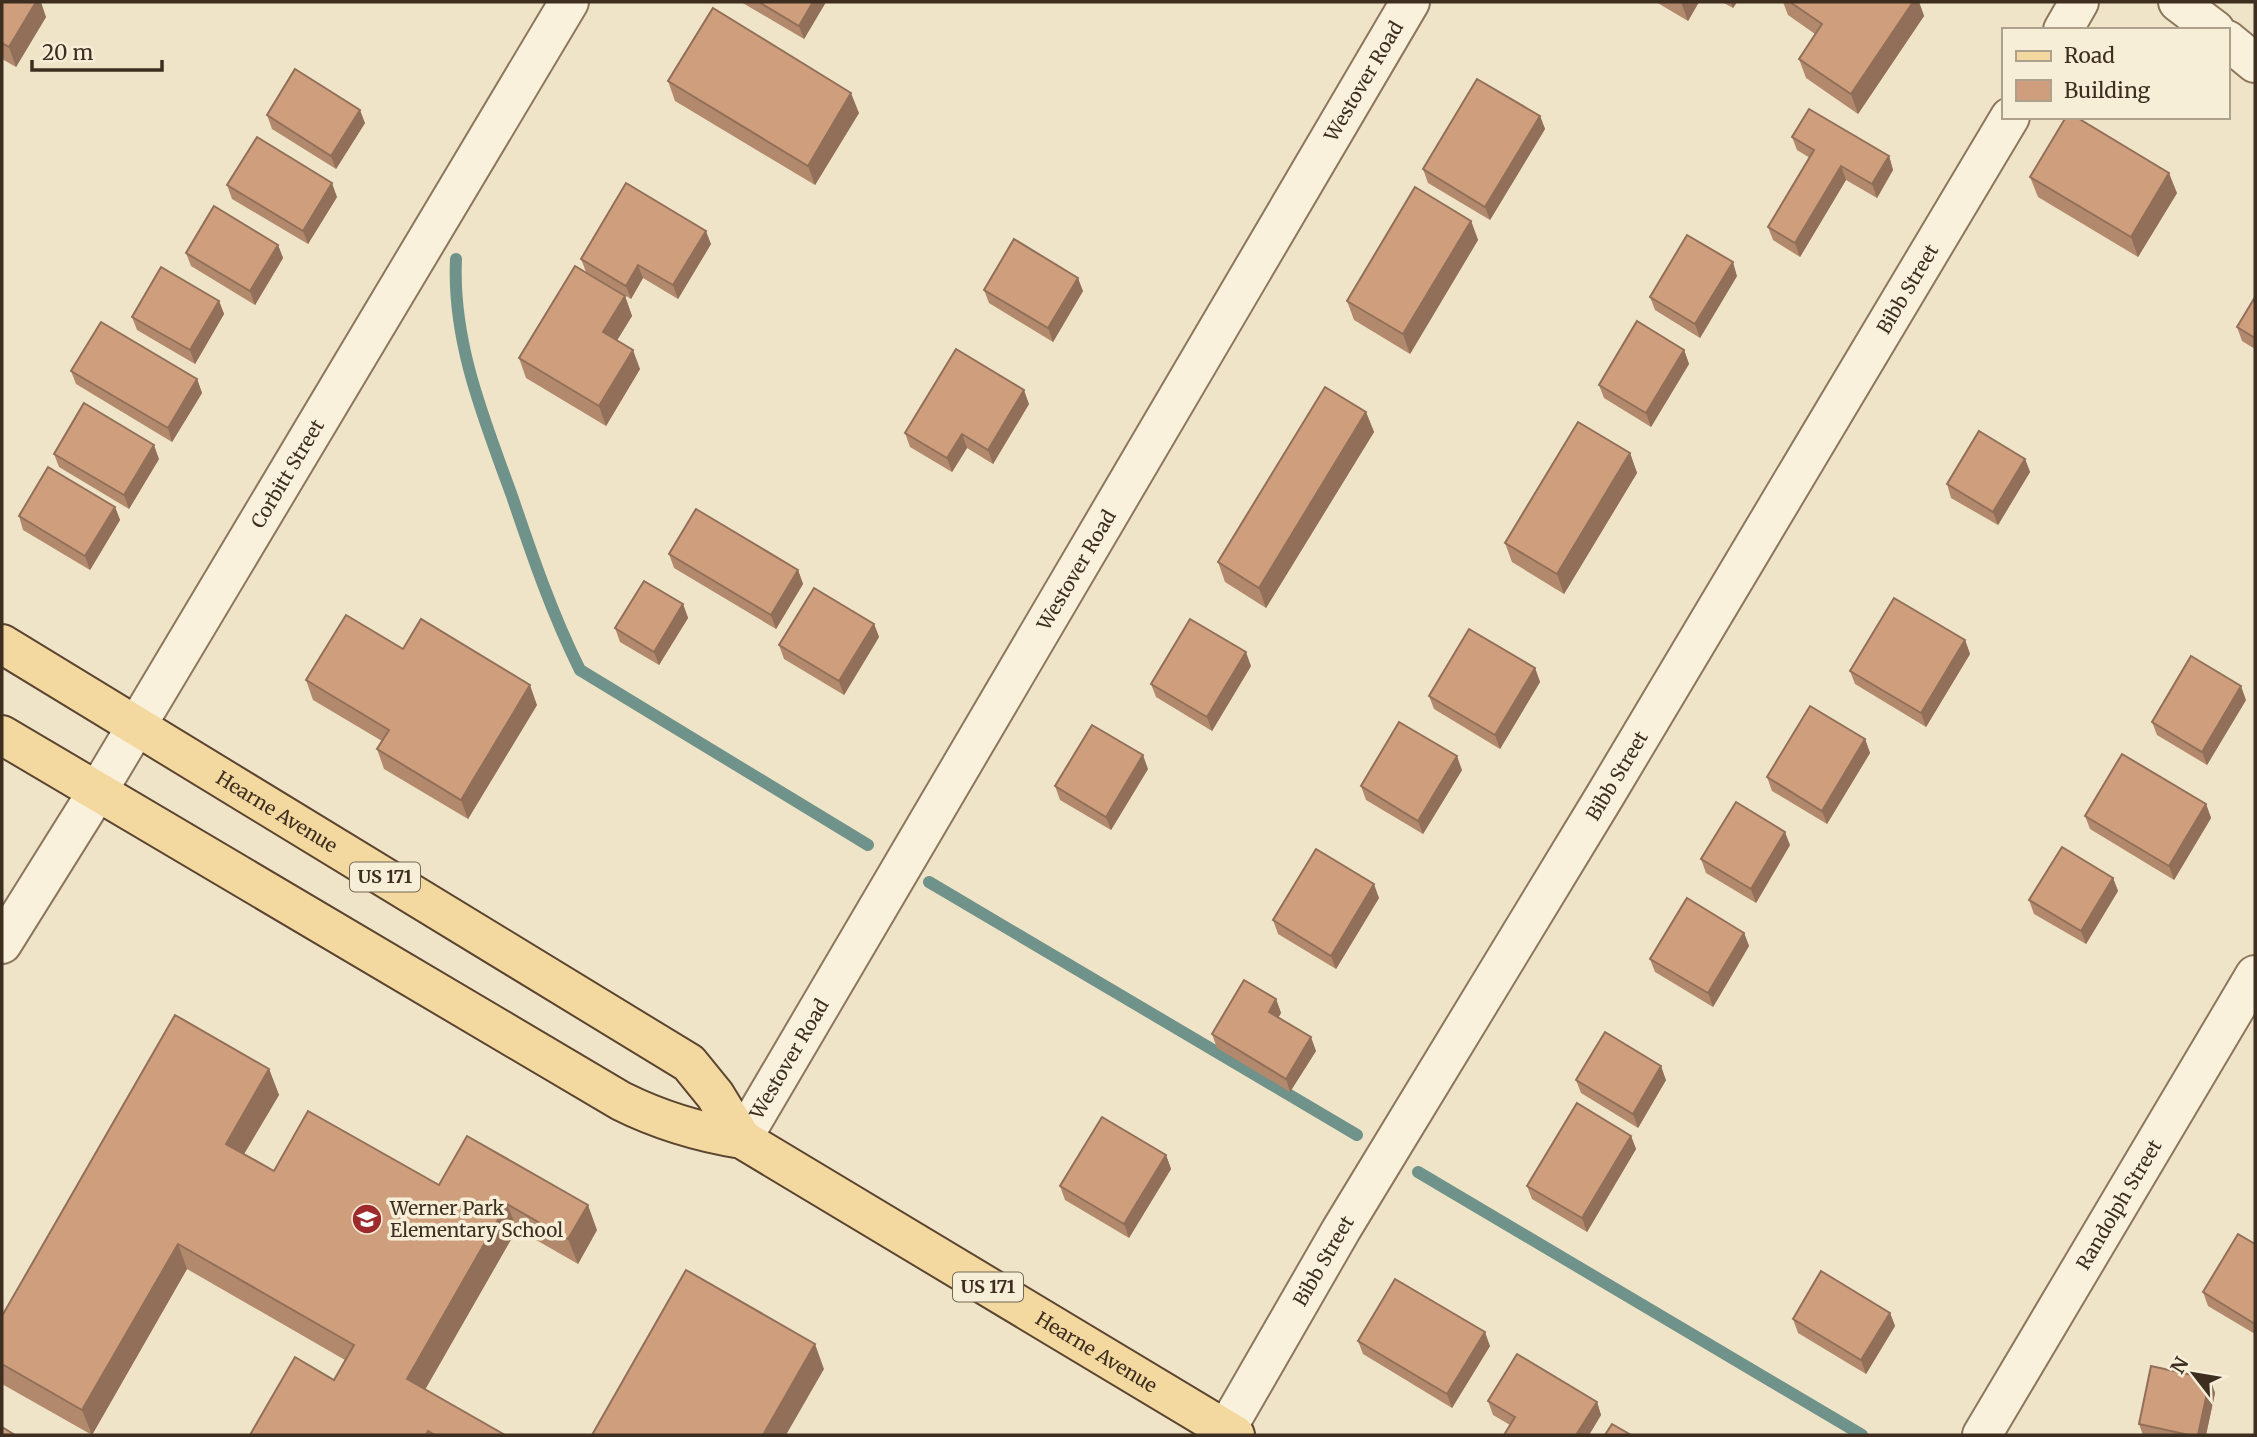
<svg xmlns="http://www.w3.org/2000/svg" width="2257" height="1437" font-family="Merriweather,serif">
  <rect width="100%" height="100%" fill="#f0e4c8"/>
  <g fill="none" stroke-linecap="round" stroke-linejoin="round">
    <!-- stream -->
    <g stroke="#6f938a" stroke-width="12">
      <path d="M 456,259 C 452,342 484,419 512,496 C 532,555 552,614 580,670 L 868,845"/>
      <path d="M 929,882 L 1357,1135"/>
      <path d="M 1418,1172 L 1862,1435"/>
    </g>
    <!-- minor casing -->
    <g stroke="#8d765c" stroke-width="42">
      <g id="minor">
        <path d="M 2178,2 L 2215,30"/>
        <path d="M 2063,30 L 2079,2"/>
        <path d="M 2227,40 L 2255,63"/>
        <path d="M 2,944 L 97,792"/>
        <path id="s1" d="M 742,1139 L 1410,2"/>
        <path id="s2" d="M 1223,1435 L 1341,1230 L 1606,794 L 2010,117"/>
        <path id="s3" d="M 1982,1435 L 2255,975"/>
      </g>
    </g>
    <!-- tertiary casing -->
    <g stroke="#8d765c" stroke-width="42">
      <g id="tertiary">
        <path id="s4" d="M 97,792 L 569,2"/>
      </g>
    </g>
    <!-- primary casing -->
    <g stroke="#5b4430" stroke-width="42">
      <g id="primary">
        <path id="s5" d="M 2,644 L 689,1063 L 715,1095 L 742,1139"/>
        <path id="s6" d="M 2,735 L 621,1101 C 661,1121 698,1132 742,1139 L 1235,1435"/>
      </g>
    </g>
    <!-- minor -->
    <use href="#minor" stroke="#faf1dc" stroke-width="38"/>
    <!-- tertiary -->
    <use href="#tertiary" stroke="#faf1dc" stroke-width="38"/>
    <!-- primary -->
    <use href="#primary" stroke="#f3d9a0" stroke-width="38"/>
  </g>
  <!-- wall -->
  <g fill="#b2896c">
    <path d="M 2,2 L 46,17 L 16,67 L 2,59 Z"/>
    <path d="M 741,2 L 826,2 L 804,39 Z"/>
    <path d="M 1656,2 L 1699,2 L 1688,21 Z"/>
    <path d="M 1722,2 L 1737,2 L 1733,8 Z"/>
    <path d="M 1783,2 L 1919,2 L 1924,16 L 1858,114 L 1806,78 L 1799,59 L 1815,34 L 1788,15 Z"/>
    <path d="M 668,81 L 859,113 L 815,185 L 675,101 Z"/>
    <path d="M 267,115 L 365,123 L 336,169 L 272,129 Z"/>
    <path d="M 1540,116 L 1545,129 L 1490,220 L 1428,183 L 1423,169 Z"/>
    <path d="M 1792,137 L 1889,156 L 1893,170 L 1877,198 L 1846,180 L 1800,257 L 1773,240 L 1768,227 L 1810,158 L 1797,150 Z"/>
    <path d="M 2030,177 L 2177,193 L 2138,257 L 2038,197 Z"/>
    <path d="M 227,185 L 337,197 L 308,244 L 232,199 Z"/>
    <path d="M 1471,221 L 1478,240 L 1410,354 L 1354,320 L 1347,301 Z"/>
    <path d="M 711,244 L 678,299 L 643,278 L 631,299 L 586,272 L 581,259 Z"/>
    <path d="M 278,245 L 283,258 L 255,305 L 191,266 L 186,253 Z"/>
    <path d="M 1737,276 L 1700,338 L 1655,310 L 1650,297 Z"/>
    <path d="M 984,290 L 1083,291 L 1053,342 L 989,303 Z"/>
    <path d="M 625,296 L 632,316 L 617,340 L 640,369 L 606,426 L 526,378 L 519,358 Z"/>
    <path d="M 2255,297 L 2255,349 L 2242,341 L 2237,327 Z"/>
    <path d="M 219,301 L 224,314 L 195,364 L 137,330 L 132,317 Z"/>
    <path d="M 1684,350 L 1689,364 L 1651,427 L 1604,398 L 1599,385 Z"/>
    <path d="M 71,371 L 197,379 L 202,393 L 172,442 L 76,384 Z"/>
    <path d="M 1029,404 L 993,464 L 967,448 L 952,472 L 910,447 L 905,433 Z"/>
    <path d="M 1366,412 L 1374,432 L 1266,608 L 1225,582 L 1218,562 Z"/>
    <path d="M 1630,453 L 1637,473 L 1564,594 L 1512,562 L 1505,543 Z"/>
    <path d="M 54,454 L 159,459 L 129,509 L 59,467 Z"/>
    <path d="M 2025,459 L 2030,472 L 1998,525 L 1951,498 L 1947,484 Z"/>
    <path d="M 115,507 L 120,520 L 90,570 L 23,530 L 19,516 Z"/>
    <path d="M 669,554 L 798,570 L 803,584 L 776,629 L 674,568 Z"/>
    <path d="M 683,604 L 688,618 L 659,665 L 620,642 L 615,628 Z"/>
    <path d="M 874,624 L 879,637 L 844,695 L 784,659 L 779,645 Z"/>
    <path d="M 1965,640 L 1970,654 L 1926,727 L 1855,684 L 1850,671 Z"/>
    <path d="M 403,649 L 537,705 L 468,819 L 384,769 L 377,749 L 382,741 L 313,700 L 306,680 Z"/>
    <path d="M 1251,666 L 1212,731 L 1156,697 L 1151,684 Z"/>
    <path d="M 1535,668 L 1540,682 L 1500,749 L 1434,709 L 1429,696 Z"/>
    <path d="M 2246,700 L 2207,765 L 2157,735 L 2152,722 Z"/>
    <path d="M 1865,739 L 1870,753 L 1827,824 L 1772,791 L 1767,777 Z"/>
    <path d="M 1148,769 L 1111,830 L 1060,800 L 1055,786 Z"/>
    <path d="M 1462,770 L 1423,834 L 1366,800 L 1361,786 Z"/>
    <path d="M 2206,804 L 2211,818 L 2174,880 L 2090,829 L 2085,816 Z"/>
    <path d="M 1790,845 L 1756,903 L 1706,873 L 1701,859 Z"/>
    <path d="M 2113,878 L 2118,891 L 2086,944 L 2034,914 L 2029,900 Z"/>
    <path d="M 1379,898 L 1336,969 L 1278,934 L 1273,920 Z"/>
    <path d="M 1744,933 L 1749,946 L 1713,1007 L 1655,972 L 1650,959 Z"/>
    <path d="M 1276,999 L 1281,1013 L 1278,1018 L 1316,1051 L 1290,1092 L 1217,1048 L 1212,1034 Z"/>
    <path d="M 269,1069 L 279,1095 L 244,1154 L 274,1171 L 439,1185 L 467,1136 L 597,1230 L 578,1264 L 517,1229 L 425,1390 L 505,1435 L 250,1435 L 334,1380 L 345,1360 L 187,1269 L 92,1435 L 2,1384 L 2,1316 Z"/>
    <path d="M 1576,1080 L 1666,1080 L 1638,1128 L 1581,1093 Z"/>
    <path d="M 1631,1136 L 1636,1149 L 1587,1232 L 1532,1199 L 1527,1186 Z"/>
    <path d="M 1166,1155 L 1171,1169 L 1129,1238 L 1065,1200 L 1060,1186 Z"/>
    <path d="M 2255,1244 L 2255,1334 L 2208,1306 L 2203,1292 Z"/>
    <path d="M 1890,1313 L 1895,1326 L 1866,1374 L 1798,1333 L 1793,1319 Z"/>
    <path d="M 1358,1341 L 1490,1346 L 1452,1408 L 1363,1354 Z"/>
    <path d="M 2210,1379 L 2215,1393 L 2206,1435 L 2143,1435 L 2139,1424 Z"/>
    <path d="M 1488,1401 L 1597,1402 L 1601,1415 L 1589,1435 L 1504,1435 L 1510,1425 L 1493,1415 Z"/>
  </g>
  <!-- shaded-wall -->
  <g fill="#916f58">
    <path d="M 36,2 L 41,2 L 46,17 L 16,67 L 9,47 Z"/>
    <path d="M 813,2 L 826,2 L 804,39 L 799,26 Z"/>
    <path d="M 1681,2 L 1699,2 L 1688,21 Z"/>
    <path d="M 1731,2 L 1737,2 L 1733,8 Z"/>
    <path d="M 1913,2 L 1919,2 L 1924,16 L 1858,114 L 1851,94 Z"/>
    <path d="M 851,93 L 859,113 L 815,185 L 808,166 Z"/>
    <path d="M 360,110 L 365,123 L 336,169 L 331,156 Z"/>
    <path d="M 1540,116 L 1545,129 L 1490,220 L 1485,207 Z"/>
    <path d="M 1889,156 L 1893,170 L 1877,198 L 1872,184 Z"/>
    <path d="M 1841,166 L 1846,180 L 1800,257 L 1795,243 Z"/>
    <path d="M 2169,173 L 2177,193 L 2138,257 L 2131,237 Z"/>
    <path d="M 332,183 L 337,197 L 308,244 L 303,231 Z"/>
    <path d="M 1471,221 L 1478,240 L 1410,354 L 1403,334 Z"/>
    <path d="M 706,231 L 711,244 L 678,299 L 673,285 Z"/>
    <path d="M 278,245 L 283,258 L 255,305 L 250,291 Z"/>
    <path d="M 1733,262 L 1737,276 L 1700,338 L 1695,324 Z"/>
    <path d="M 638,265 L 643,278 L 631,299 L 626,286 Z"/>
    <path d="M 1078,278 L 1083,291 L 1053,342 L 1048,328 Z"/>
    <path d="M 625,296 L 632,316 L 610,352 L 603,332 Z"/>
    <path d="M 219,301 L 224,314 L 195,364 L 190,350 Z"/>
    <path d="M 633,350 L 640,369 L 606,426 L 599,406 Z"/>
    <path d="M 1684,350 L 1689,364 L 1651,427 L 1646,413 Z"/>
    <path d="M 197,379 L 202,393 L 172,442 L 168,428 Z"/>
    <path d="M 1024,390 L 1029,404 L 993,464 L 988,450 Z"/>
    <path d="M 1366,412 L 1374,432 L 1266,608 L 1259,588 Z"/>
    <path d="M 962,434 L 967,448 L 952,472 L 947,458 Z"/>
    <path d="M 154,445 L 159,459 L 129,509 L 124,495 Z"/>
    <path d="M 1630,453 L 1637,473 L 1564,594 L 1557,574 Z"/>
    <path d="M 2025,459 L 2030,472 L 1998,525 L 1993,512 Z"/>
    <path d="M 115,507 L 120,520 L 90,570 L 85,556 Z"/>
    <path d="M 798,570 L 803,584 L 776,629 L 771,615 Z"/>
    <path d="M 683,604 L 688,618 L 659,665 L 654,652 Z"/>
    <path d="M 874,624 L 879,637 L 844,695 L 839,681 Z"/>
    <path d="M 1965,640 L 1970,654 L 1926,727 L 1921,713 Z"/>
    <path d="M 1246,652 L 1251,666 L 1212,731 L 1207,717 Z"/>
    <path d="M 1535,668 L 1540,682 L 1500,749 L 1495,735 Z"/>
    <path d="M 530,685 L 537,705 L 468,819 L 461,800 Z"/>
    <path d="M 2241,686 L 2246,700 L 2207,765 L 2202,752 Z"/>
    <path d="M 1865,739 L 1870,753 L 1827,824 L 1822,811 Z"/>
    <path d="M 1143,755 L 1148,769 L 1111,830 L 1106,817 Z"/>
    <path d="M 1457,756 L 1462,770 L 1423,834 L 1418,821 Z"/>
    <path d="M 2206,804 L 2211,818 L 2174,880 L 2169,866 Z"/>
    <path d="M 1785,832 L 1790,845 L 1756,903 L 1751,889 Z"/>
    <path d="M 2113,878 L 2118,891 L 2086,944 L 2081,931 Z"/>
    <path d="M 1374,884 L 1379,898 L 1336,969 L 1331,956 Z"/>
    <path d="M 1744,933 L 1749,946 L 1713,1007 L 1708,993 Z"/>
    <path d="M 1276,999 L 1281,1013 L 1274,1025 L 1269,1012 Z"/>
    <path d="M 1311,1037 L 1316,1051 L 1290,1092 L 1286,1079 Z"/>
    <path d="M 1661,1066 L 1666,1080 L 1638,1128 L 1633,1114 Z"/>
    <path d="M 269,1069 L 279,1095 L 235,1169 L 226,1144 Z"/>
    <path d="M 1631,1136 L 1636,1149 L 1587,1232 L 1582,1218 Z"/>
    <path d="M 1166,1155 L 1171,1169 L 1129,1238 L 1124,1224 Z"/>
    <path d="M 507,1204 L 517,1229 L 416,1405 L 407,1379 Z"/>
    <path d="M 588,1205 L 597,1230 L 578,1264 L 568,1239 Z"/>
    <path d="M 178,1244 L 187,1269 L 92,1435 L 82,1410 Z"/>
    <path d="M 1890,1313 L 1895,1326 L 1866,1374 L 1861,1360 Z"/>
    <path d="M 1485,1332 L 1490,1346 L 1452,1408 L 1447,1394 Z"/>
    <path d="M 815,1344 L 824,1369 L 786,1435 L 763,1435 Z"/>
    <path d="M 2210,1379 L 2215,1393 L 2206,1435 L 2198,1435 Z"/>
    <path d="M 1597,1402 L 1601,1415 L 1589,1435 L 1576,1435 Z"/>
  </g>
  <!-- building -->
  <g fill="#cf9f7d" stroke="#916f58" stroke-width="2">
    <path d="M 2,2 L 36,2 L 9,47 L 2,43 Z"/>
    <path d="M 759,2 L 813,2 L 799,26 Z"/>
    <path d="M 1790,2 L 1913,2 L 1851,94 L 1799,59 L 1822,24 Z"/>
    <path d="M 713,8 L 851,93 L 808,166 L 668,81 Z"/>
    <path d="M 295,69 L 360,110 L 331,156 L 267,115 Z"/>
    <path d="M 1477,79 L 1540,116 L 1485,207 L 1423,169 Z"/>
    <path d="M 1809,109 L 1889,156 L 1872,184 L 1841,166 L 1795,243 L 1768,227 L 1814,150 L 1792,137 Z"/>
    <path d="M 2066,117 L 2076,117 L 2169,173 L 2131,237 L 2030,177 Z"/>
    <path d="M 257,137 L 332,183 L 303,231 L 227,185 Z"/>
    <path d="M 626,183 L 706,231 L 673,285 L 638,265 L 626,286 L 581,259 Z"/>
    <path d="M 1415,187 L 1471,221 L 1403,334 L 1347,301 Z"/>
    <path d="M 214,206 L 278,245 L 250,291 L 186,253 Z"/>
    <path d="M 1687,235 L 1733,262 L 1695,324 L 1650,297 Z"/>
    <path d="M 1014,239 L 1078,278 L 1048,328 L 984,290 Z"/>
    <path d="M 575,266 L 625,296 L 603,332 L 633,350 L 599,406 L 519,358 Z"/>
    <path d="M 161,267 L 219,301 L 190,350 L 132,317 Z"/>
    <path d="M 2255,297 L 2255,338 L 2237,327 Z"/>
    <path d="M 1637,321 L 1684,350 L 1646,413 L 1599,385 Z"/>
    <path d="M 101,322 L 197,379 L 168,428 L 71,371 Z"/>
    <path d="M 956,349 L 1024,390 L 988,450 L 962,434 L 947,458 L 905,433 Z"/>
    <path d="M 1325,387 L 1366,412 L 1259,588 L 1218,562 Z"/>
    <path d="M 84,403 L 154,445 L 124,495 L 54,454 Z"/>
    <path d="M 1578,422 L 1630,453 L 1557,574 L 1505,543 Z"/>
    <path d="M 1979,431 L 2025,459 L 1993,512 L 1947,484 Z"/>
    <path d="M 48,467 L 115,507 L 85,556 L 19,516 Z"/>
    <path d="M 696,509 L 798,570 L 771,615 L 669,554 Z"/>
    <path d="M 644,581 L 683,604 L 654,652 L 615,628 Z"/>
    <path d="M 814,588 L 874,624 L 839,681 L 779,645 Z"/>
    <path d="M 1894,598 L 1965,640 L 1921,713 L 1850,671 Z"/>
    <path d="M 346,615 L 403,649 L 421,619 L 530,685 L 461,800 L 377,749 L 389,730 L 306,680 Z"/>
    <path d="M 1190,619 L 1246,652 L 1207,717 L 1151,684 Z"/>
    <path d="M 1469,629 L 1535,668 L 1495,735 L 1429,696 Z"/>
    <path d="M 2191,656 L 2241,686 L 2202,752 L 2152,722 Z"/>
    <path d="M 1810,706 L 1865,739 L 1822,811 L 1767,777 Z"/>
    <path d="M 1399,722 L 1457,756 L 1418,821 L 1361,786 Z"/>
    <path d="M 1092,725 L 1143,755 L 1106,817 L 1055,786 Z"/>
    <path d="M 2122,754 L 2206,804 L 2169,866 L 2085,816 Z"/>
    <path d="M 1736,802 L 1785,832 L 1751,889 L 1701,859 Z"/>
    <path d="M 2062,847 L 2113,878 L 2081,931 L 2029,900 Z"/>
    <path d="M 1316,849 L 1374,884 L 1331,956 L 1273,920 Z"/>
    <path d="M 1687,898 L 1744,933 L 1708,993 L 1650,959 Z"/>
    <path d="M 1244,980 L 1276,999 L 1269,1012 L 1311,1037 L 1286,1079 L 1212,1034 Z"/>
    <path d="M 175,1015 L 269,1069 L 226,1144 L 274,1171 L 308,1111 L 439,1185 L 467,1136 L 588,1205 L 568,1239 L 507,1204 L 407,1379 L 505,1435 L 435,1435 L 428,1431 L 426,1435 L 250,1435 L 295,1357 L 334,1380 L 354,1345 L 178,1244 L 82,1410 L 2,1364 L 2,1316 Z"/>
    <path d="M 1605,1032 L 1661,1066 L 1633,1114 L 1576,1080 Z"/>
    <path d="M 1577,1103 L 1631,1136 L 1582,1218 L 1527,1186 Z"/>
    <path d="M 1102,1117 L 1166,1155 L 1124,1224 L 1060,1186 Z"/>
    <path d="M 2238,1234 L 2255,1244 L 2255,1324 L 2203,1292 Z"/>
    <path d="M 686,1270 L 815,1344 L 763,1435 L 592,1435 Z"/>
    <path d="M 1821,1271 L 1890,1313 L 1861,1360 L 1793,1319 Z"/>
    <path d="M 1395,1279 L 1485,1332 L 1447,1394 L 1358,1341 Z"/>
    <path d="M 1517,1354 L 1597,1402 L 1576,1435 L 1504,1435 L 1515,1417 L 1488,1401 Z"/>
    <path d="M 2151,1366 L 2210,1379 L 2198,1435 L 2189,1435 L 2139,1424 Z"/>
    <path d="M 1612,1424 L 1631,1435 L 1605,1435 Z"/>
    <path d="M 2,1427 L 15,1435 L 2,1435 Z"/>
  </g>
  <!-- icons -->
  <defs>
    <g id="school-disc" transform="scale(1.575)"><circle r="9.5" fill="#9e2a2b" stroke="#f7eed8"/><path d="M0-5L7-2L0 1L-7-2ZM-4 1L0 2.5L4 1V4Q0 6-4 4Z" fill="#fff"/></g>
  </defs>
  <g fill-rule="evenodd">
    <use href="#school-disc" x="367" y="1219"/>
  </g>
  <g text-anchor="middle" stroke-width="7" stroke-linejoin="round" paint-order="stroke">
    <!-- shield labels -->
    <g fill="#f7eed8" stroke="#756857" stroke-width="2">
      <rect x="350" y="862.5" width="70" height="29" rx="5"/>
      <rect x="953" y="1272.5" width="70" height="29" rx="5"/>
    </g>
    <g font-size="18" font-weight="bold" fill="#3d2e20">
      <text x="385" y="883">US 171</text>
      <text x="988" y="1293">US 171</text>
    </g>
    <!-- street labels -->
    <g font-size="19" fill="#3d2e20" stroke="#f7eed8">
      <text dy="7" stroke="none"><textPath href="#s1" startOffset="1227">Westover Road</textPath></text>
      <text dy="7" stroke="none"><textPath href="#s2" startOffset="1335">Bibb Street</textPath></text>
      <text dy="7" stroke="none"><textPath href="#s4" startOffset="371">Corbitt Street</textPath></text>
      <text dy="7" stroke="none"><textPath href="#s1" startOffset="660">Westover Road</textPath></text>
      <text dy="7" stroke="none"><textPath href="#s2" startOffset="768">Bibb Street</textPath></text>
      <text dy="7" stroke="none"><textPath href="#s5" startOffset="322">Hearne Avenue</textPath></text>
      <text dy="7" stroke="none"><textPath href="#s1" startOffset="93">Westover Road</textPath></text>
      <text dy="7" stroke="none"><textPath href="#s3" startOffset="268">Randolph Street</textPath></text>
      <text dy="7" stroke="none"><textPath href="#s2" startOffset="201">Bibb Street</textPath></text>
      <text dy="7" stroke="none"><textPath href="#s6" startOffset="1260">Hearne Avenue</textPath></text>
    </g>
    <!-- poi labels -->
    <g font-size="19" fill="#3d2e20" stroke="#f7eed8" text-anchor="start">
      <text x="390" y="1215">Werner Park<tspan x="390" dy="22">Elementary School</tspan></text>
    </g>
  </g>
  <!-- border -->
  <rect width="2257" height="1437" fill="none" stroke="#3d2e20" stroke-width="7"/>
  <!-- legend -->
  <rect x="2002" y="28" width="228" height="91" fill="#f7eed8" stroke="#ada18e" stroke-width="2"/>
  <rect x="2016" y="51" width="35" height="10" fill="#f3d9a0" stroke="#ada18e" stroke-width="2"/>
  <text x="2064" y="63" font-size="21" fill="#3d2e20">Road</text>
  <rect x="2016" y="80" width="35" height="21" fill="#cf9f7d" stroke="#ada18e" stroke-width="2"/>
  <text x="2064" y="98" font-size="21" fill="#3d2e20">Building</text>
  <!-- north arrow -->
  <g transform="translate(2194 1374) rotate(301)" stroke="#f7eed8" stroke-width="5" paint-order="stroke">
  <path d="M0-5L12 26L0 18L-12 26Z" fill="#3d2e20"/>
  <text y="-10" font-size="19" font-weight="bold" text-anchor="middle" fill="#3d2e20">N</text>
  </g>
  <!-- scale -->
  <path d="M32 60v10h130v-10" fill="none" stroke="#3d2e20" stroke-width="3.5"/>
  <text x="42" y="60" font-size="21" fill="#3d2e20" stroke="#f7eed8" stroke-width="5" paint-order="stroke">20 m</text>
</svg>
